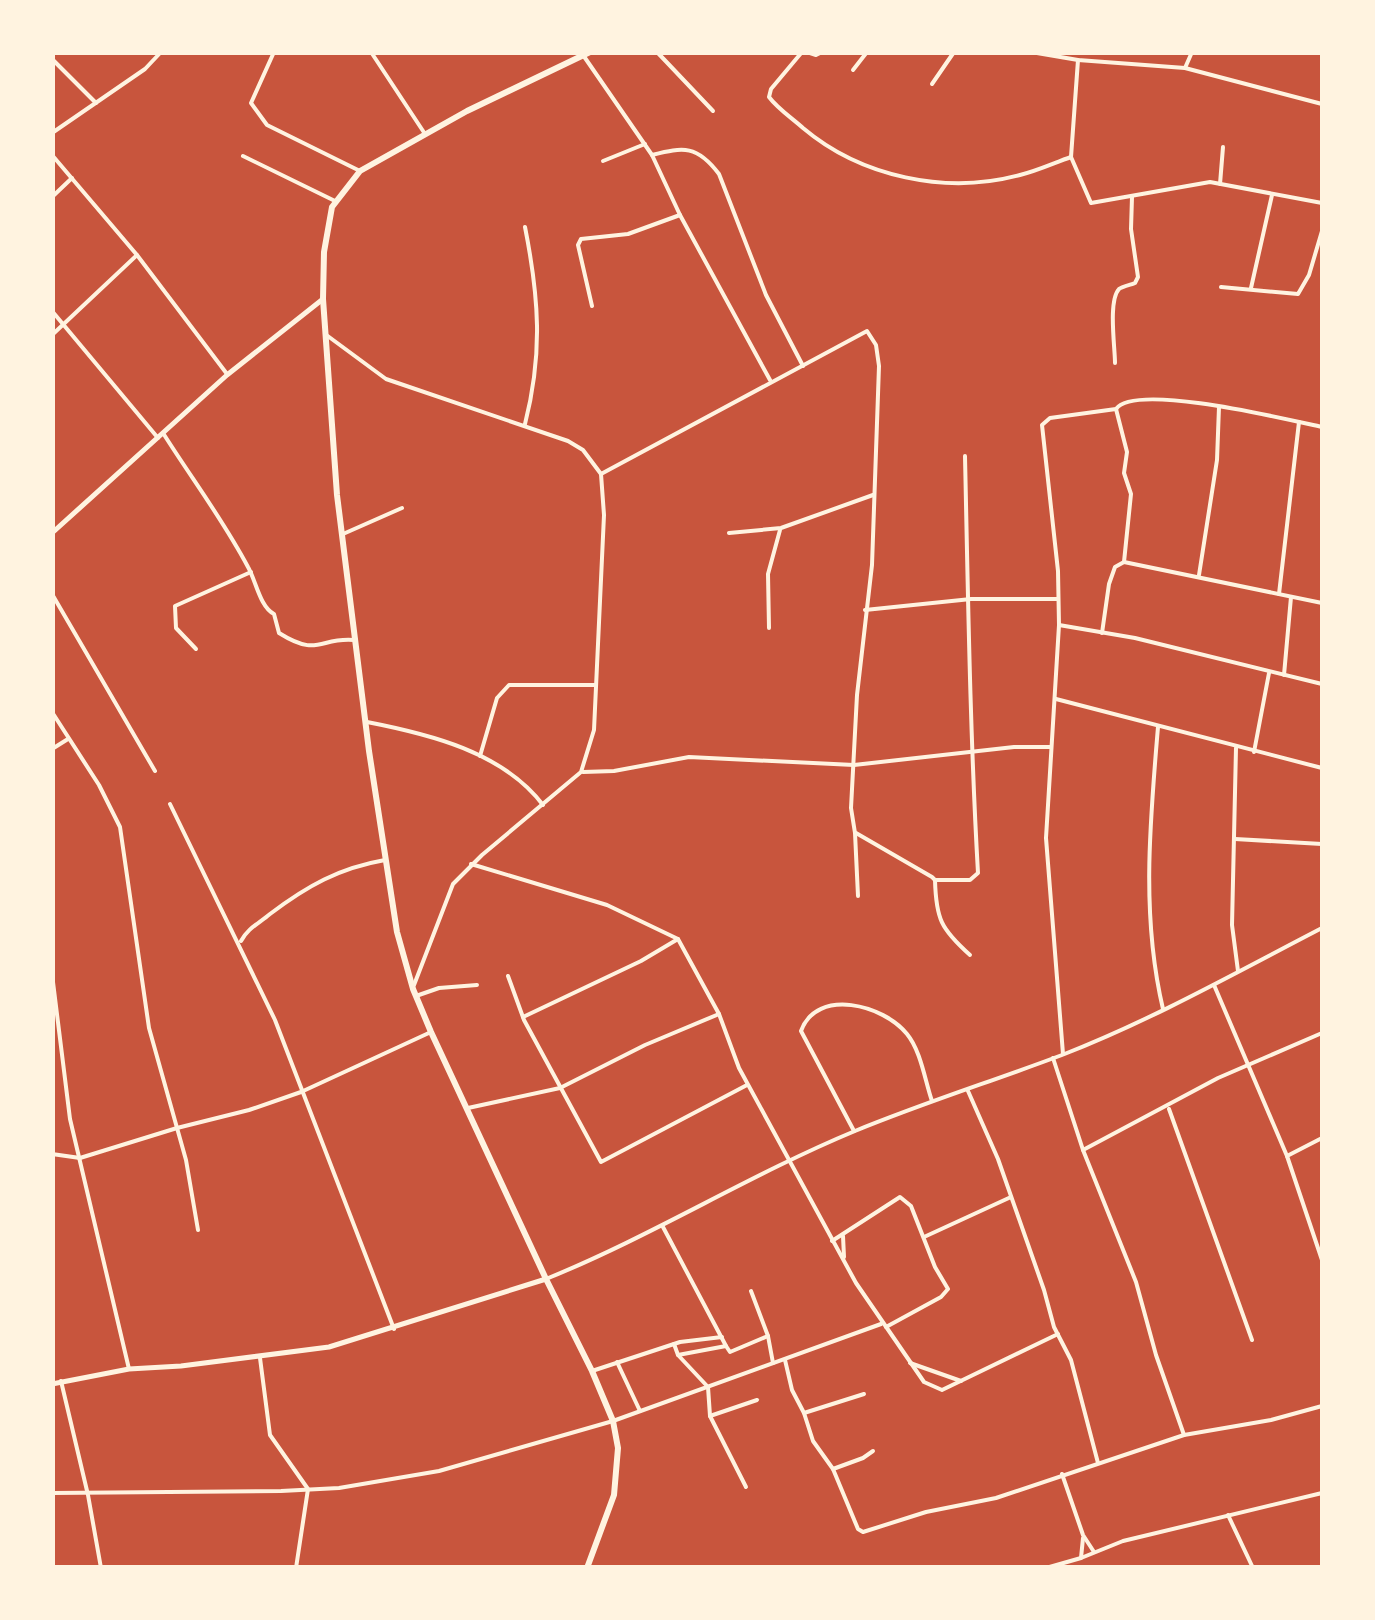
<svg xmlns="http://www.w3.org/2000/svg" width="1375" height="1620" font-family="'DM Sans',sans-serif">
  <rect width="100%" height="100%" fill="#c8553d"/>
  <g fill="none" stroke-linecap="round" stroke-linejoin="round">
    <!-- minor -->
    <g stroke="#fff3e0" stroke-width="4">
      <path d="M 274,52 L 251,103 L 267,125 L 360,171"/>
      <path d="M 371,52 L 425,134"/>
      <path d="M 657,52 L 713,111"/>
      <path d="M 802,52 L 771,89 L 769,97 C 778,109 792,118 803,128 C 861,177 946,195 1020,175 C 1037,171 1054,163 1071,157"/>
      <path d="M 807,52 L 816,55 L 822,52"/>
      <path d="M 1031,52 L 1078,60 L 1185,68 L 1322,104"/>
      <path d="M 583,55 L 652,155 L 680,215 L 770,380"/>
      <path d="M 52,59 L 96,103"/>
      <path d="M 1078,60 L 1071,157 L 1091,203 L 1210,182 L 1322,203"/>
      <path d="M 1185,68 L 1192,52"/>
      <path d="M 853,70 L 867,52"/>
      <path d="M 932,84 L 954,52"/>
      <path d="M 52,133 L 145,69 L 161,52"/>
      <path d="M 52,155 L 137,255 L 227,374"/>
      <path d="M 652,155 C 684,147 697,145 719,174 L 766,295 L 803,366"/>
      <path d="M 243,156 L 335,201"/>
      <path d="M 603,161 L 645,144"/>
      <path d="M 1220,184 L 1223,147"/>
      <path d="M 52,197 L 72,178"/>
      <path d="M 1221,287 L 1298,294 L 1309,275 L 1322,231"/>
      <path d="M 1251,288 L 1272,195"/>
      <path d="M 592,306 L 578,245 L 581,239 L 628,234 L 680,215"/>
      <path d="M 52,311 L 158,438"/>
      <path d="M 325,334 L 386,379 L 568,441 L 583,450 L 601,474 L 604,515 L 594,730 L 581,772 L 482,855 L 453,884 L 414,985"/>
      <path d="M 52,335 L 137,255"/>
      <path d="M 1115,363 C 1115,347 1108,301 1119,289 C 1121,287 1133,284 1135,283 L 1138,277 L 1131,229 L 1132,197"/>
      <path d="M 525,424 C 543,353 539,298 525,227"/>
      <path d="M 163,433 C 192,479 222,518 248,567 C 256,581 260,607 274,614 L 279,633 C 319,658 319,637 354,640"/>
      <path d="M 601,474 L 867,331 L 876,345 L 879,366 L 872,565 L 857,695 L 851,808 L 855,833 L 858,896"/>
      <path d="M 729,533 L 781,528 L 873,495"/>
      <path d="M 343,534 L 402,508"/>
      <path d="M 1124,562 L 1322,603"/>
      <path d="M 1199,575 L 1217,460 L 1219,407"/>
      <path d="M 52,594 L 155,771"/>
      <path d="M 1279,594 L 1299,422"/>
      <path d="M 865,610 L 971,599 L 1057,599"/>
      <path d="M 1059,625 L 1135,638 L 1322,684"/>
      <path d="M 769,628 L 768,574 L 780,530"/>
      <path d="M 1102,633 L 1109,584 L 1115,567 L 1124,562 L 1131,494 L 1124,473 L 1127,452 L 1116,409"/>
      <path d="M 196,649 L 176,628 L 175,606 L 251,572"/>
      <path d="M 1284,675 L 1291,597"/>
      <path d="M 1056,699 L 1322,768"/>
      <path d="M 52,712 L 99,785 L 120,827 L 149,1028 L 186,1160 L 198,1230"/>
      <path d="M 367,722 C 429,734 503,752 543,805"/>
      <path d="M 1158,727 C 1150,822 1141,916 1163,1009"/>
      <path d="M 1236,748 L 1232,925 L 1238,971"/>
      <path d="M 52,749 L 68,739"/>
      <path d="M 1254,752 L 1269,673"/>
      <path d="M 480,756 L 497,698 L 509,685 L 596,685"/>
      <path d="M 583,772 L 614,771 L 689,757 L 854,765 L 1014,747 L 1050,747"/>
      <path d="M 170,804 L 275,1020 L 394,1329"/>
      <path d="M 856,833 L 932,877 L 935,880 C 936,919 941,929 970,955"/>
      <path d="M 1235,839 L 1322,844"/>
      <path d="M 471,864 L 607,905 L 678,939 L 719,1014 L 739,1068 L 856,1283 L 924,1382 L 942,1390 L 1058,1334"/>
      <path d="M 935,880 L 970,880 L 978,873 C 970,734 968,595 965,456"/>
      <path d="M 241,941 C 248,928 258,924 270,914 C 307,886 339,868 385,860"/>
      <path d="M 52,974 L 70,1119 L 129,1369"/>
      <path d="M 508,976 L 524,1020 L 601,1162 L 747,1085"/>
      <path d="M 1214,985 L 1287,1156 L 1322,1260"/>
      <path d="M 416,996 L 439,988 L 477,985"/>
      <path d="M 523,1017 L 641,961 L 678,939"/>
      <path d="M 1063,1054 L 1046,838 L 1059,625 L 1058,571 L 1042,425 L 1050,418 L 1116,409 C 1135,382 1289,420 1322,427"/>
      <path d="M 1053,1058 L 1083,1150 L 1136,1282 L 1156,1355 L 1184,1435"/>
      <path d="M 968,1091 L 998,1159 L 1044,1290 L 1054,1327 L 1071,1360 L 1098,1463"/>
      <path d="M 468,1108 L 560,1088 L 645,1045 L 719,1014"/>
      <path d="M 1169,1109 L 1252,1340"/>
      <path d="M 854,1131 L 801,1031 C 817,987 884,1005 907,1034 C 921,1051 925,1081 932,1101"/>
      <path d="M 1083,1150 L 1218,1078 L 1322,1033"/>
      <path d="M 52,1154 L 80,1158 L 177,1128 L 249,1110 L 301,1092 L 431,1032"/>
      <path d="M 1287,1156 L 1322,1138"/>
      <path d="M 663,1227 L 726,1346"/>
      <path d="M 843,1236 L 844,1257"/>
      <path d="M 924,1237 L 1011,1197"/>
      <path d="M 832,1241 L 900,1197 L 911,1206 L 935,1267 L 948,1289 L 941,1297 L 886,1327"/>
      <path d="M 546,1279 C 652,1236 749,1175 855,1131 C 923,1103 993,1081 1062,1055 C 1152,1020 1237,972 1322,928"/>
      <path d="M 751,1291 L 768,1336 L 773,1363"/>
      <path d="M 674,1344 L 678,1355 L 708,1387 L 710,1416 L 746,1487"/>
      <path d="M 678,1355 L 726,1346 L 730,1352 L 768,1336"/>
      <path d="M 260,1358 L 270,1435 L 308,1489 L 296,1568"/>
      <path d="M 785,1360 L 792,1390 L 804,1413 L 813,1441 L 833,1469 L 858,1529 L 863,1532 L 926,1512 L 996,1498 L 1184,1435 L 1271,1420 L 1322,1406"/>
      <path d="M 617,1362 L 640,1411"/>
      <path d="M 910,1363 L 961,1381"/>
      <path d="M 592,1371 L 680,1342 L 722,1337"/>
      <path d="M 61,1381 L 88,1495 L 101,1568"/>
      <path d="M 804,1413 L 864,1394"/>
      <path d="M 710,1416 L 757,1400"/>
      <path d="M 833,1469 L 863,1458 L 873,1451"/>
      <path d="M 1062,1474 L 1083,1535 L 1094,1552"/>
      <path d="M 52,1493 L 281,1491 L 339,1488 L 439,1471 L 613,1421 L 881,1324"/>
      <path d="M 1228,1515 L 1253,1568"/>
      <path d="M 1081,1558 L 1083,1538"/>
      <path d="M 1046,1568 L 1081,1558 L 1123,1541 L 1322,1493"/>
    </g>
    <!-- tertiary -->
    <g stroke="#fff3e0" stroke-width="5">
      <path d="M 52,533 L 227,375 L 323,299"/>
      <path d="M 52,1384 L 129,1369 L 181,1366 L 329,1347 L 546,1279"/>
    </g>
    <!-- primary -->
    <path stroke="#fff3e0" stroke-width="6" d="M 587,1568 L 614,1495 L 618,1448 L 613,1421 L 592,1371 L 546,1279 L 431,1032 L 413,989 L 397,932 L 369,751 L 337,495 L 323,299 L 324,252 L 332,207 L 360,171 L 467,111 L 590,52"/>
  </g>
  <!-- border -->
  <rect width="1375" height="1620" fill="none" stroke="#fff3e0" stroke-width="110"/>
</svg>
